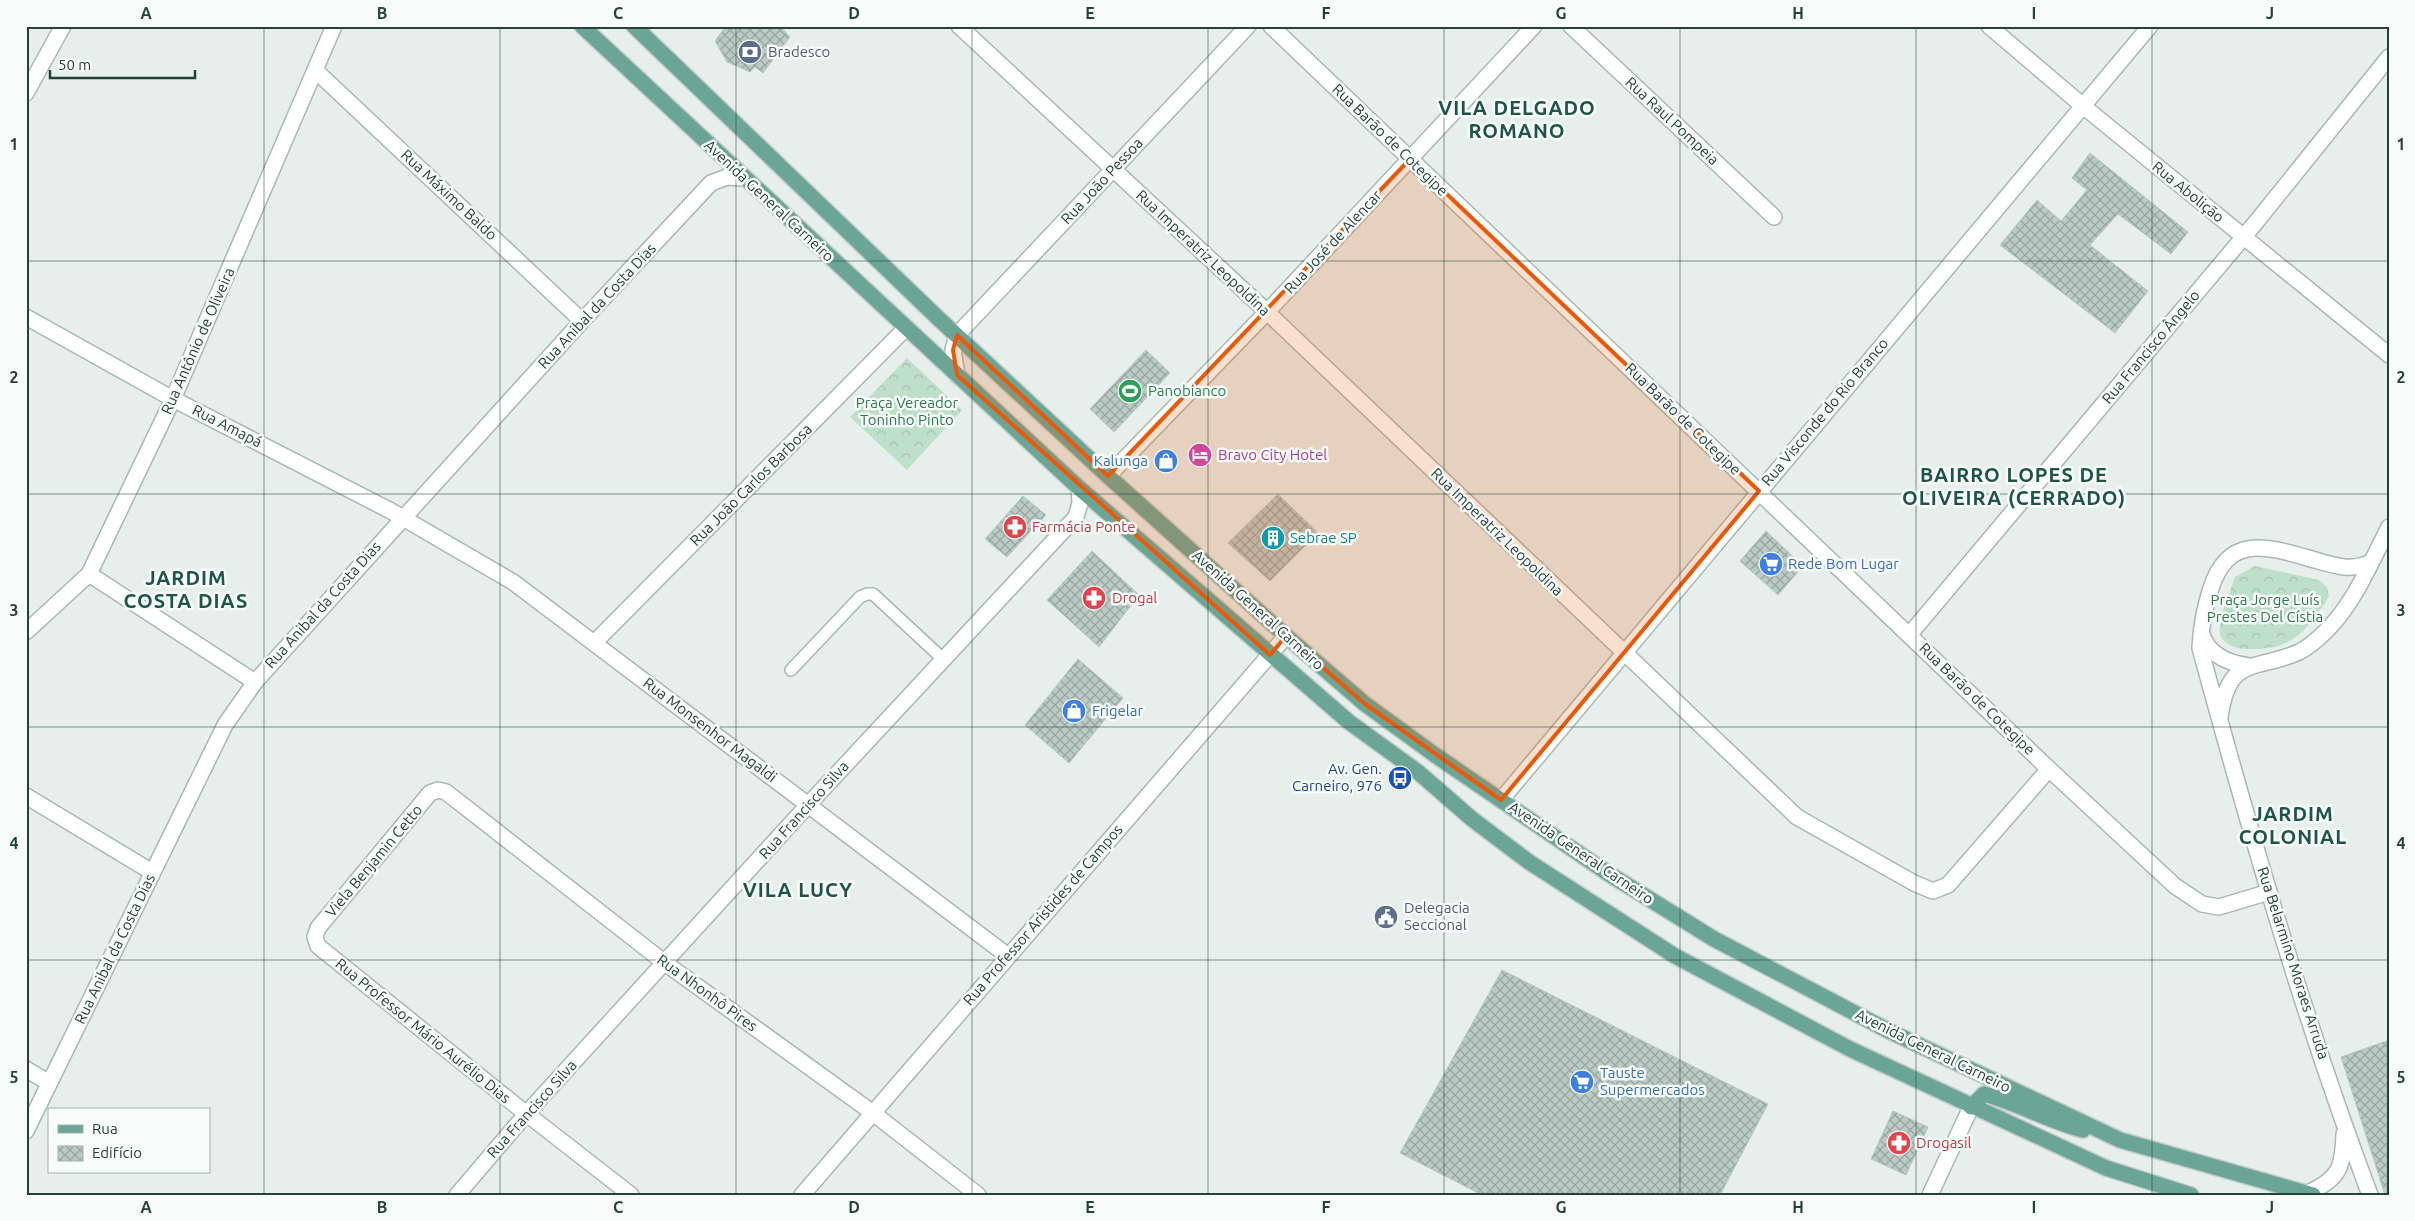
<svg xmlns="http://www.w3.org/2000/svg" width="2415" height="1221" font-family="Ubuntu,sans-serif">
  <defs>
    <pattern id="forest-crowns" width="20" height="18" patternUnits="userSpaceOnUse" patternTransform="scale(1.25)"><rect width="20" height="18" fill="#bfe0c8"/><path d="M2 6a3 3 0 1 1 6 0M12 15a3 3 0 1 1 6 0" fill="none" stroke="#a4c1ad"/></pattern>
    <pattern id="building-cross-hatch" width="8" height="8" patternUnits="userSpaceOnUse" patternTransform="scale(1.25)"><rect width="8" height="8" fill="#bbcac4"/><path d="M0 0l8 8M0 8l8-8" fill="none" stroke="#98a6a0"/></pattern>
  </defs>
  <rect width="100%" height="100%" fill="#e6efeb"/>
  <!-- forest -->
  <g fill="url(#forest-crowns)">
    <path d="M 907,358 L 962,410 L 907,470 L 850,417 Z"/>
    <path d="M 2255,566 L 2319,580 L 2327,587 L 2329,596 C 2308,630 2292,651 2248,649 C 2239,649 2226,646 2221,637 C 2215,624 2231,590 2235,577 Z"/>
  </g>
  <!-- building -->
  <g fill="url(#building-cross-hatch)" stroke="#b8c9c2">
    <path d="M 726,26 L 780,26 L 790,37 L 763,73 L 755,67 L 750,72 L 727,62 L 715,41 Z"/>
    <path d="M 2090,153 L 2188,232 L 2171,254 L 2118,214 L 2090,245 L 2148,291 L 2115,333 L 2000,245 L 2037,200 L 2061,221 L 2087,190 L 2072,178 Z"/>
    <path d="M 1146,350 L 1170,373 L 1114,432 L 1090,409 Z"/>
    <path d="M 1278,494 L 1318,533 L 1270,581 L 1228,543 Z"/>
    <path d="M 1023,496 L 1046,515 L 1007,557 L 985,539 Z"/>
    <path d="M 1766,531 L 1803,566 L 1778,595 L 1740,561 Z"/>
    <path d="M 1092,551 L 1139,595 L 1099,647 L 1047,600 Z"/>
    <path d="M 1078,659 L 1123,698 L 1069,763 L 1025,725 Z"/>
    <path d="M 1502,970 L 1768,1104 L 1720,1195 L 1482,1195 L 1400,1153 Z"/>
    <path d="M 2389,1040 L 2389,1195 L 2385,1195 L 2341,1057 Z"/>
    <path d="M 1893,1111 L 1928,1127 L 1906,1175 L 1871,1159 Z"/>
  </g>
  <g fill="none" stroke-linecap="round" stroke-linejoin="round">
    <!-- service casing -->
    <g stroke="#a8b8b2" stroke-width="14">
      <path id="service" d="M 791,670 L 860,597 L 867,594 L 873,594 L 943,659"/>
    </g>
    <!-- minor casing -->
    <g stroke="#a8b8b2" stroke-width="18">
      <g id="minor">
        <path d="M 959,26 L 1267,312 L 1797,817 L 1914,883 L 1933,891 L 1948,885 L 2049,769"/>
        <path d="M 1271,26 L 2049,769 L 2175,886 L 2202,904 L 2219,907 L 2269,892"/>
        <path d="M 1571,26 L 1774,217"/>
        <path d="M 1989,26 L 2083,106 L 2389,355"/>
        <path d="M 315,70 L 582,321"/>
        <path d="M 26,93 L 63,26"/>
        <path d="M 26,317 L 173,399 L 391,511 L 513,582 L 1008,956"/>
        <path d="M 1108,476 L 1267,312 L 1534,26"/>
        <path d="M 89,574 L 255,682"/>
        <path d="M 26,632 L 89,574 L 173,399 L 334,26"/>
        <path d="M 1910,634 L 2257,221 L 2389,57"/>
        <path d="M 2202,634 C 2208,655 2228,663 2249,666"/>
        <path d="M 595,642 L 906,328"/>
        <path d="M 2220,717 C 2229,654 2255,672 2299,652 C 2309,647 2318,639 2326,631 C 2354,604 2371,562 2389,527"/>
        <path d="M 26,796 L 152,872"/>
        <path d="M 26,1069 L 49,1083"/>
        <path d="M 26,1131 L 225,725 L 255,682 L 582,321 L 711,183 L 727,177 L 743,178"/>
        <path d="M 2308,1193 C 2339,1179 2343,1168 2344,1134"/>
        <path d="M 457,1195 L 527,1113 L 808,805 L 1076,517 L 1080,503 L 1079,488"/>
        <path d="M 631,1195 L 514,1104 L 318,946 L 315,937 L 318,928 L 430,793 L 438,790 L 446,792 L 665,963 L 873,1113 L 978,1195"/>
        <path d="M 2370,1195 C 2303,1017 2250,832 2200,648 C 2201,627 2204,609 2211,588 C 2228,536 2264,545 2308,558 C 2330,564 2349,573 2371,562"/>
      </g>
    </g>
    <!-- tertiary casing -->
    <g stroke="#a8b8b2" stroke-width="18">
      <path id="tertiary" d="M 802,1195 L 1286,636"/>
    </g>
    <!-- secondary casing -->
    <g stroke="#a4bbb3" stroke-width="18">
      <g id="secondary">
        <path d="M 957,375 L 953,350 L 957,335 L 1248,26"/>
        <path d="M 1501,800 L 2150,26"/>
        <path d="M 1930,1195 L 1971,1107"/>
      </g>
    </g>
    <!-- primary casing -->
    <g stroke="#c2cac8" stroke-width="18">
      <g id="primary">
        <path d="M 582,26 L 1079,488 L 1349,722 L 1418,772 L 1472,819 L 1529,862 L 1675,956 L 1850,1049 L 2106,1168 L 2191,1195"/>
        <path d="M 634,26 L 939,319 L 1108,476 L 1286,636 L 1365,704 L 1435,755 L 1609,874 L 1714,939 L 1889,1031 L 2120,1140 L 2313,1195"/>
        <path d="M 1971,1107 L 1984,1094 C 2018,1103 2048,1121 2083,1130"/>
      </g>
    </g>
    <!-- service -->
    <use href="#service" stroke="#fff" stroke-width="11"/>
    <!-- minor -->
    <use href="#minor" stroke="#fff" stroke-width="15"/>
    <!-- tertiary -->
    <use href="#tertiary" stroke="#fff" stroke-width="15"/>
    <!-- secondary -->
    <use href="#secondary" stroke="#fff" stroke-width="15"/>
    <!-- primary -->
    <use href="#primary" stroke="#6aa596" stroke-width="15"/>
  </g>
  <!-- marked area -->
  <path fill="#e8590c" fill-opacity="0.2" stroke="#e8590c" stroke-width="4" stroke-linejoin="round" d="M 1410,159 L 1759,491 L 1501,800 L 1365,704 L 1286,636 L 1270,655 L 957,375 L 953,350 L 957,335 L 1108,476 Z"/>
  <!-- grid -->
  <path fill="none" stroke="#24423a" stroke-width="1" stroke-opacity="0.55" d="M 264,26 L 264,1195M 500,26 L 500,1195M 736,26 L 736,1195M 972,26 L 972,1195M 1208,26 L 1208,1195M 1444,26 L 1444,1195M 1680,26 L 1680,1195M 1916,26 L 1916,1195M 2152,26 L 2152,1195M 26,261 L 2389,261M 26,494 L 2389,494M 26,727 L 2389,727M 26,960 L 2389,960"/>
  <!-- icons -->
  <defs>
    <g id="bank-disc" transform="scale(1.25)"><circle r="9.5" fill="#5c6f8a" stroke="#f7fbf9"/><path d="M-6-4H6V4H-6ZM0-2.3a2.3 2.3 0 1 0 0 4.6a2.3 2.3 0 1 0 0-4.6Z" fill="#fff"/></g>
    <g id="stadium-disc" transform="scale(1.25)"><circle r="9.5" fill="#2e9e5b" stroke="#f7fbf9"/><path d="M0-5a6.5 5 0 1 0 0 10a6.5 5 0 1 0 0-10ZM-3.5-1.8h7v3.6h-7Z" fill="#fff"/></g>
    <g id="hotel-disc" transform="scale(1.25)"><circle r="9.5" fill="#d1479c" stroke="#f7fbf9"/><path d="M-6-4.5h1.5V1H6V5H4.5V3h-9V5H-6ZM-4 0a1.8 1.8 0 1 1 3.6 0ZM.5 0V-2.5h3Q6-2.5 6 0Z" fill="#fff"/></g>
    <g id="shop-disc" transform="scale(1.25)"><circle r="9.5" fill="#3f7fe0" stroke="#f7fbf9"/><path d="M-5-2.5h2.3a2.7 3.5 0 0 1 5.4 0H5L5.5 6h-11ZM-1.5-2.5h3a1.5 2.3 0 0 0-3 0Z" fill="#fff"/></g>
    <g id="pharmacy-disc" transform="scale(1.25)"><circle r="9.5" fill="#e0444e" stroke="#f7fbf9"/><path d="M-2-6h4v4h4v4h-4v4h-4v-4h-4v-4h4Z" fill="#fff"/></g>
    <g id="building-disc" transform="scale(1.25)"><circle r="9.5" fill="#0f9aa8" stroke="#f7fbf9"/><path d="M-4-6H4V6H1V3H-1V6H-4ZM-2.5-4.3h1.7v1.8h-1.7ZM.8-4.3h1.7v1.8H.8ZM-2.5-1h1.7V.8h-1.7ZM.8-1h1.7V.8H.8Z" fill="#fff"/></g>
    <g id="supermarket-disc" transform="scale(1.25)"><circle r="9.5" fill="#3f7fe0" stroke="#f7fbf9"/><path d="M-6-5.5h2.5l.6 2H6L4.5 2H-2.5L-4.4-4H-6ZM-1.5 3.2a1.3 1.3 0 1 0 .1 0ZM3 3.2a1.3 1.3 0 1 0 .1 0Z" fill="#fff"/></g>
    <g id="bus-disc" transform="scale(1.25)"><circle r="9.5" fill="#1a4fb4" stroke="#f7fbf9"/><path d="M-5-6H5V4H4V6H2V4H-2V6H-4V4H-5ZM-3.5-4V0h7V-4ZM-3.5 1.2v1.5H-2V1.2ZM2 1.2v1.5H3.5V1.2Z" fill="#fff"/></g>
    <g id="civic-disc" transform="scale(1.25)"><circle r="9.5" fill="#5c6f8a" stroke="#f7fbf9"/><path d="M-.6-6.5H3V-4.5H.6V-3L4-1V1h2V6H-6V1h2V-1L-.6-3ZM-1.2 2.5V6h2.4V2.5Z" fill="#fff"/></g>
  </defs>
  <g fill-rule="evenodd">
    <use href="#bank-disc" x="750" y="52"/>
    <use href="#stadium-disc" x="1130" y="391"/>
    <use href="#hotel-disc" x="1200" y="455"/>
    <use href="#shop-disc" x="1166" y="461"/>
    <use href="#pharmacy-disc" x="1015" y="527"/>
    <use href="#building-disc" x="1273" y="538"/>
    <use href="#supermarket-disc" x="1771" y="564"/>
    <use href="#pharmacy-disc" x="1094" y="598"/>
    <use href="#shop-disc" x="1074" y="711"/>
    <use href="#bus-disc" x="1400" y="778"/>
    <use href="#civic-disc" x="1386" y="917"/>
    <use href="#supermarket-disc" x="1582" y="1082"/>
    <use href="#pharmacy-disc" x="1899" y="1143"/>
  </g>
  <g text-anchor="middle" stroke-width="5" stroke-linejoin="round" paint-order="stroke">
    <!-- service labels -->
    <g font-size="15" fill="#4e5e75" stroke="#f7fbf9" text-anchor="start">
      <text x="768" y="57">Bradesco</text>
      <text x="1404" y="913">Delegacia<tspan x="1404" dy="17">Seccional</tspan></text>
    </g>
    <!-- street labels -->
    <g font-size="15" fill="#24423a" stroke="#f7fbf9">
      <text transform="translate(1672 121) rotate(43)" y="5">Rua Raul Pompeia</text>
      <text transform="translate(1390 140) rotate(44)" y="5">Rua Barão de Cotegipe</text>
      <text transform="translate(1102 181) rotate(-47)" y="5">Rua João Pessoa</text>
      <text transform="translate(2188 192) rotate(39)" y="5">Rua Abolição</text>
      <text transform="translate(449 195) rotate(43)" y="5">Rua Máximo Baldo</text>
      <text transform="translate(769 201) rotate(43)" y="5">Avenida General Carneiro</text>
      <text transform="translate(1333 242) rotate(-47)" y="5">Rua José de Alencar</text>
      <text transform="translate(1203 253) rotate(43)" y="5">Rua Imperatriz Leopoldina</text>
      <text transform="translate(597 306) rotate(-47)" y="5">Rua Anibal da Costa Dias</text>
      <text transform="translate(198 341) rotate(-66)" y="5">Rua Antônio de Oliveira</text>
      <text transform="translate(2151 347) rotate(-50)" y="5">Rua Francisco Ângelo</text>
      <text transform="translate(1825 412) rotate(-50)" y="5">Rua Visconde do Rio Branco</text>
      <text transform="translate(1683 419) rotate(44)" y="5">Rua Barão de Cotegipe</text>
      <text transform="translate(227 426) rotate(27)" y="5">Rua Amapá</text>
      <text transform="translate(751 485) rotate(-45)" y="5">Rua João Carlos Barbosa</text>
      <text transform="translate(1497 532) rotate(44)" y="5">Rua Imperatriz Leopoldina</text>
      <text transform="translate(323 605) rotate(-48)" y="5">Rua Anibal da Costa Dias</text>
      <text transform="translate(1258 610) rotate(42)" y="5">Avenida General Carneiro</text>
      <text transform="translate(1977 699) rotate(44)" y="5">Rua Barão de Cotegipe</text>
      <text transform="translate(710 730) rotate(37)" y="5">Rua Monsenhor Magaldi</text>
      <text transform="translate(804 810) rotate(-48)" y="5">Rua Francisco Silva</text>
      <text transform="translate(1581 853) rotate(34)" y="5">Avenida General Carneiro</text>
      <text transform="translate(374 861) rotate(-50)" y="5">Viela Benjamin Cetto</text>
      <text transform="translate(1043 915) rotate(-49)" y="5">Rua Professor Aristides de Campos</text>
      <text transform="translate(115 949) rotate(-64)" y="5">Rua Anibal da Costa Dias</text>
      <text transform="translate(2293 963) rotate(72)" y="5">Rua Belarmino Moraes Arruda</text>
      <text transform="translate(707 993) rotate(36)" y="5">Rua Nhonhô Pires</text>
      <text transform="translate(423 1031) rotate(39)" y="5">Rua Professor Mário Aurélio Dias</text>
      <text transform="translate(1933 1051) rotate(26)" y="5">Avenida General Carneiro</text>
      <text transform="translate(532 1109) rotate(-48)" y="5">Rua Francisco Silva</text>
    </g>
    <!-- leisure labels -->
    <g font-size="15" fill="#27864d" stroke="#f7fbf9" text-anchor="start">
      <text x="1148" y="396">Panobianco</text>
    </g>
    <!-- park labels -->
    <g font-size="15" fill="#2d7a4b" stroke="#f7fbf9">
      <text x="907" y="408">Praça Vereador<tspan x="907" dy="17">Toninho Pinto</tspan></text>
      <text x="2265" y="605">Praça Jorge Luís<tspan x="2265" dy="17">Prestes Del Cístia</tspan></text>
    </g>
    <!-- hotel labels -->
    <g font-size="15" fill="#b23c85" stroke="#f7fbf9" text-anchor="start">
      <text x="1218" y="460">Bravo City Hotel</text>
    </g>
    <!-- shop labels -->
    <g font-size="15" fill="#366cbe" stroke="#f7fbf9" text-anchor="start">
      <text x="1148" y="466" text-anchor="end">Kalunga</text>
      <text x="1788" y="569">Rede Bom Lugar</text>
      <text x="1092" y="716">Frigelar</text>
      <text x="1600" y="1078">Tauste<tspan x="1600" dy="17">Supermercados</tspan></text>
    </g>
    <!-- health labels -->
    <g font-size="15" fill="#be3a42" stroke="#f7fbf9" text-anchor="start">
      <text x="1032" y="532">Farmácia Ponte</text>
      <text x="1112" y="603">Drogal</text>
      <text x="1916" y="1148">Drogasil</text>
    </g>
    <!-- culture labels -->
    <g font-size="15" fill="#0d838f" stroke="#f7fbf9" text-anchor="start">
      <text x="1290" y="543">Sebrae SP</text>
    </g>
    <!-- transit labels -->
    <g font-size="15" fill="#164399" stroke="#f7fbf9" text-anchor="end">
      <text x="1382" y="774">Av. Gen.<tspan x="1382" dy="17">Carneiro, 976</tspan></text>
    </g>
    <!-- district labels -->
    <g font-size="20" font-weight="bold" letter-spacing="1" fill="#1f5548" stroke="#f7fbf9">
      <text x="1517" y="115">VILA DELGADO<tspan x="1517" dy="23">ROMANO</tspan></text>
      <text x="2014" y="482">BAIRRO LOPES DE<tspan x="2014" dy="23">OLIVEIRA (CERRADO)</tspan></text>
      <text x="186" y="585">JARDIM<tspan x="186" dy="23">COSTA DIAS</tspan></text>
      <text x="2293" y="821">JARDIM<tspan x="2293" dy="23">COLONIAL</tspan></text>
      <text x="798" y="897">VILA LUCY</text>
    </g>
  </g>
  <!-- border -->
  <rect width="2415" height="1221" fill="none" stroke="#f7fbf9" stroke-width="55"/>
  <!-- legend -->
  <rect x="48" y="1108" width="162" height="65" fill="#f7fbf9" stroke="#a3b1ad"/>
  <rect x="58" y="1125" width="25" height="8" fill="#6aa596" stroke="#a3b1ad"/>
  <text x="92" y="1134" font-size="15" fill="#24423a">Rua</text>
  <rect x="58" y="1146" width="25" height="15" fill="url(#building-cross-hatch)" stroke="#a3b1ad"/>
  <text x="92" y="1158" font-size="15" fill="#24423a">Edifício</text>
  <!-- scale -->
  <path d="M50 70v8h145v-8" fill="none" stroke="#24423a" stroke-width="2.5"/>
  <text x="58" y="70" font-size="15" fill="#24423a" stroke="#f7fbf9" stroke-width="4" paint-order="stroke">50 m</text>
  <rect x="28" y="28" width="2360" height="1166" fill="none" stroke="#24423a" stroke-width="2"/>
  <g font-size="16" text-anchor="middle" font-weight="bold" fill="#24423a">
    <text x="146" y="19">A</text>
    <text x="382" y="19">B</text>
    <text x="618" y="19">C</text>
    <text x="854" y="19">D</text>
    <text x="1090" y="19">E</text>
    <text x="1326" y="19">F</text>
    <text x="1561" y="19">G</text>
    <text x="1798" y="19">H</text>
    <text x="2034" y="19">I</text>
    <text x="2270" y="19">J</text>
    <text x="14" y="150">1</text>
    <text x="2401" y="150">1</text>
    <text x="14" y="383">2</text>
    <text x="2401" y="383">2</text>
    <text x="14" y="616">3</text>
    <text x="2401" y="616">3</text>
    <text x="14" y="849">4</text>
    <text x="2401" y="849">4</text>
    <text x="14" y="1083">5</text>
    <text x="2401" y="1083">5</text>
    <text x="146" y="1213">A</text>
    <text x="382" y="1213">B</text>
    <text x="618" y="1213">C</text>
    <text x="854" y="1213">D</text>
    <text x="1090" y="1213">E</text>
    <text x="1326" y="1213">F</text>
    <text x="1561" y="1213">G</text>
    <text x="1798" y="1213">H</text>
    <text x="2034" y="1213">I</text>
    <text x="2270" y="1213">J</text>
  </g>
</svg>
